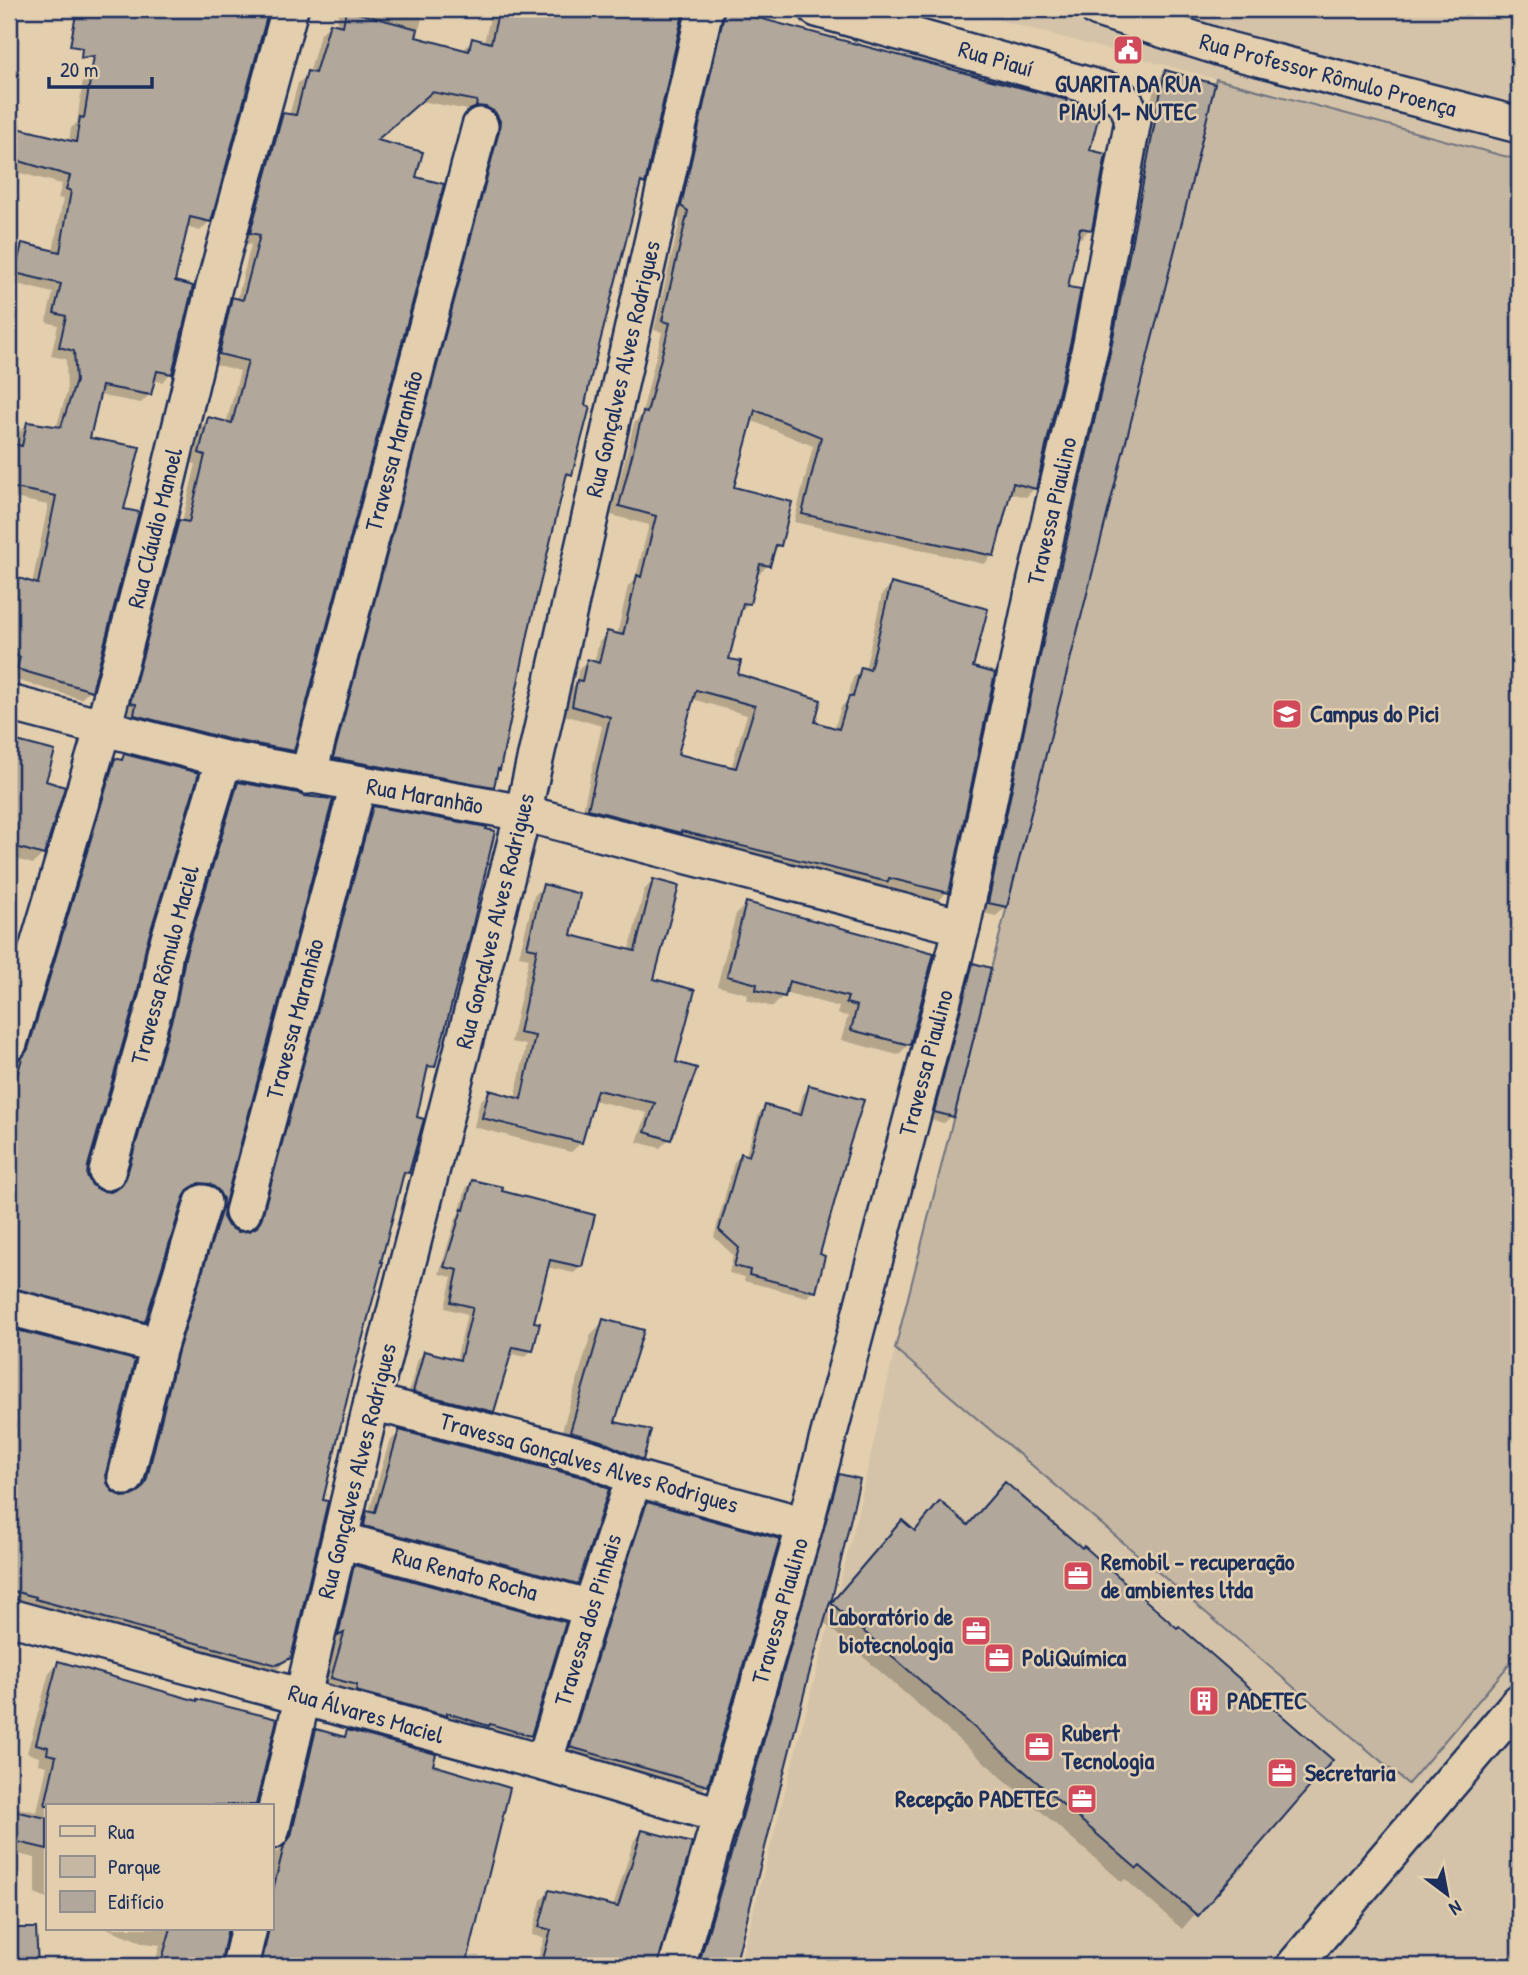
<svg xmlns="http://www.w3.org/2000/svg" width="1528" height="1975" font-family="'Patrick Hand',sans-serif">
  <rect width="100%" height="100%" fill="#e3cfae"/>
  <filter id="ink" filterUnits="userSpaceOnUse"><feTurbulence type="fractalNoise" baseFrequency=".0143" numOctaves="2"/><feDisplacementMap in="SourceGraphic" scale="14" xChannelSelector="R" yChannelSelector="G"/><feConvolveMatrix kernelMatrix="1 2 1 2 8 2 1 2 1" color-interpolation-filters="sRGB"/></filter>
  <g filter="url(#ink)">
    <!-- built -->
    <path fill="#d4c3a8" d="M 958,9 L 1519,9 L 1519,1966 L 739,1966 L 852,1537 L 895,1349 L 1216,79 Z"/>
    <!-- green -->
    <path fill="#c6b7a2" stroke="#707380" stroke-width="2" d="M 1216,79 L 1519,160 L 1519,1653 L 1408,1784 L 895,1349 Z"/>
    <!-- shadow -->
    <g fill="#0003" fill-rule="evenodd">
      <path d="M 89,9 L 268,9 L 209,222 L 200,231 L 186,227 L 172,282 L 171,373 L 162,382 L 153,380 L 150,394 L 141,403 L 98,395 L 88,439 L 122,510 L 90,690 L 81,699 L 9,678 L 12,665 L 9,665 L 9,577 L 32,584 L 48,505 L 9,497 L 9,445 L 16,447 L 18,433 L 27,424 L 56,428 L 67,392 L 66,359 L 51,356 L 58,325 L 46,322 L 53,293 L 9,282 L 14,254 L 23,245 L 53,252 L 63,199 L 58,198 L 62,184 L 9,170 L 9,121 L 21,124 L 20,130 L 69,142 L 71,128 L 77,123 L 83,79 L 92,70 L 171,88 L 86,26 Z"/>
      <path d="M 340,9 L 424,9 L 417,39 L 462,51 L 473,40 L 484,43 L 492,9 L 683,9 L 643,183 L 637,189 L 589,380 L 570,474 L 564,480 L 528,625 L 499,769 L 496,772 L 493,787 L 483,796 L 325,768 L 468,110 L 421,101 L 374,141 L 292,750 L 282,760 L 125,724 L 128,714 L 122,712 L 170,531 L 179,522 L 182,522 L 196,464 L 191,463 L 199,428 L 209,419 L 226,424 L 240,371 L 210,363 L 223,308 L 233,299 L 237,300 L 251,245 L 241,242 L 273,124 L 283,114 L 289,116 L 298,83 L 309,74 L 320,34 L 330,25 L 336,26 Z"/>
      <path d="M 726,10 L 1063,107 L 1088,152 L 1090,229 L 1081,238 L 1077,237 L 1066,288 L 1035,488 L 1026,497 L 1009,493 L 993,555 L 984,564 L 794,522 L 813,446 L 750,420 L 732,488 L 780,545 L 772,553 L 768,565 L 759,574 L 756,573 L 748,604 L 740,612 L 727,660 L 736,675 L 813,723 L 834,729 L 841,707 L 847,701 L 853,678 L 862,669 L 865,670 L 882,594 L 891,585 L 970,668 L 947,892 L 938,901 L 881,887 L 877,890 L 581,818 L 602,726 L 564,715 L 569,690 L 576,683 L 578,670 L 587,661 L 594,663 L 599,642 L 608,633 L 617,635 L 628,586 L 635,580 L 649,525 L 611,515 L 634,423 L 641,417 L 662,332 L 654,330 L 680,220 L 673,215 L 717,19 ZM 692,699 L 747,715 L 731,768 L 676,755 Z"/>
      <path d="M 1165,72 L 1006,907 L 996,916 L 979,912 L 1102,359 L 1155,82 Z"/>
      <path d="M 9,741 L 52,752 L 44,782 L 43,854 L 33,864 L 9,857 Z"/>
      <path d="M 125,756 L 144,946 L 86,1166 L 86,1177 L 91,1187 L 102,1193 L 112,1193 L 117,1189 L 168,1012 L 175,968 L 229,794 L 239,784 L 303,797 L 331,801 L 222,1207 L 222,1217 L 227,1227 L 238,1233 L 251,1232 L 253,1229 L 364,818 L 374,808 L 433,1066 L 424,1075 L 415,1118 L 408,1173 L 401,1180 L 352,1370 L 321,1502 L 289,1657 L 279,1668 L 266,1674 L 9,1602 L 9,1330 L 132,1362 L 105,1473 L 105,1484 L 111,1493 L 121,1498 L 133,1498 L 136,1494 L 169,1363 L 199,1193 L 188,1192 L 183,1195 L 144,1321 L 134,1331 L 9,1298 L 9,1069 L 19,1060 L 106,770 L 116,760 L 119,761 Z"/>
      <path d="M 653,881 L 652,980 L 673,1063 L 669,1139 L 660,1148 L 637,1142 L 647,1113 L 593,1100 L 581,1143 L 571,1152 L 474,1127 L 480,1101 L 490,1092 L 515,1099 L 526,1045 L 511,1042 L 529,958 L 519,956 L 534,896 L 543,886 L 569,936 L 629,951 L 644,890 Z"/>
      <path d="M 746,904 L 909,1044 L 898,1055 L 841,1040 L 848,1016 L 837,1014 L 839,1007 L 784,992 L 783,996 L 773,1007 L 746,1000 L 748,994 L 717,986 L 736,914 Z"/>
      <path d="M 974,965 L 952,1116 L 944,1123 L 928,1119 L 966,973 Z"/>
      <path d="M 810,1087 L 818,1255 L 814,1291 L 807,1297 L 744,1281 L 745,1277 L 729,1273 L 733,1255 L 714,1237 L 734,1162 L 741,1155 L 745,1157 L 759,1114 L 765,1107 L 797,1116 L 803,1094 Z"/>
      <path d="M 472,1182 L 500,1192 L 581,1266 L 574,1273 L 546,1267 L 532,1323 L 532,1350 L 525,1357 L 509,1353 L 493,1412 L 486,1418 L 407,1398 L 418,1359 L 424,1353 L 456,1361 L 467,1314 L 445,1308 L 452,1277 L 439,1274 L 456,1218 L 459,1214 L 466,1188 Z"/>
      <path d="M 604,1321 L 613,1423 L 642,1459 L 629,1471 L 558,1444 L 591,1334 Z"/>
      <path d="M 400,1432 L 576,1583 L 566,1593 L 354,1536 L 357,1523 L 369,1512 L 389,1442 Z"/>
      <path d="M 840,1476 L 828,1607 L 889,1536 L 913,1532 L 940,1503 L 967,1526 L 1005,1484 L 1330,1760 L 1182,1929 L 1125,1879 L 1122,1882 L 822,1621 L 807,1677 L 733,1966 L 693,1966 L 831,1484 Z"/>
      <path d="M 648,1504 L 707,1785 L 698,1794 L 562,1755 L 639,1513 Z"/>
      <path d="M 355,1567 L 530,1735 L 519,1745 L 322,1688 L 335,1641 L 329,1644 L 345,1577 Z"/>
      <path d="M 59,1663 L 196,1703 L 275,1720 L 255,1805 L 47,1805 L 47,1899 L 35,1894 L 35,1858 L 9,1852 L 9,1806 L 37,1812 L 47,1766 L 38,1764 L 39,1757 L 27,1753 L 49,1673 Z"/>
      <path d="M 316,1731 L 342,1738 L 347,1732 L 431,1766 L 508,1789 L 464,1966 L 254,1966 L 256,1928 L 271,1928 L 271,1852 L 278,1852 L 281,1848 L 306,1741 Z"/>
      <path d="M 643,1832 L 656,1966 L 536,1966 L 544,1938 L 532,1935 L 541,1900 L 549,1892 L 613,1907 L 634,1840 Z"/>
      <path d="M 106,1928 L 227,1928 L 219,1966 L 154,1966 L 160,1945 L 144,1943 Z"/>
    </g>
    <!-- building -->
    <g fill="#b1a79a" stroke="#1b2f5e" stroke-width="2" fill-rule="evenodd">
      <path d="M 77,9 L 269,9 L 211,222 L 190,217 L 175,281 L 193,286 L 172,374 L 157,371 L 151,395 L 102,386 L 90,438 L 140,447 L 124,509 L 139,512 L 92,691 L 17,669 L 20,657 L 9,653 L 9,575 L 38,584 L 56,496 L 9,487 L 9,443 L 22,446 L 27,422 L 61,427 L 76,381 L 74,351 L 59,347 L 66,316 L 54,313 L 61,284 L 15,273 L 22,243 L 60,252 L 71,191 L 66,189 L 70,176 L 9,158 L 9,126 L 76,142 L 80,117 L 84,118 L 94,56 L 81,58 L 82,48 L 70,46 Z"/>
      <path d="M 499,9 L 684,9 L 645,184 L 641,182 L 590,381 L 585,405 L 590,407 L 572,475 L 567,473 L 530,625 L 500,770 L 498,769 L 494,787 L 333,758 L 499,131 L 500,121 L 495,112 L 486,107 L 476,106 L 477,101 L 432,92 L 377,140 L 423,152 L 416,177 L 444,184 L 294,751 L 228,739 L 134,715 L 136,704 L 130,703 L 179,520 L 189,522 L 205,455 L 199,453 L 208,417 L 232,423 L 248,361 L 219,354 L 232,297 L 243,300 L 260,235 L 250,233 L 283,113 L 296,115 L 307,71 L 315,73 L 330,23 L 343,26 L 346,10 L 418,29 L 416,37 L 469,51 L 472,38 L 491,43 Z"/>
      <path d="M 725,9 L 1067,100 L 1065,106 L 1099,115 L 1090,150 L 1106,154 L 1092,230 L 1080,228 L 1068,287 L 1081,289 L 1071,340 L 1036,489 L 1013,483 L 994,556 L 802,514 L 821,437 L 755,410 L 734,487 L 792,502 L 781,546 L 776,545 L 770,566 L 760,564 L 750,604 L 743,603 L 729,659 L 741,661 L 738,674 L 821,700 L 815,722 L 839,729 L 849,696 L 853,697 L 861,667 L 870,670 L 891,583 L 988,609 L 973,667 L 995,673 L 949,893 L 889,878 L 888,882 L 681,831 L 681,833 L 677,832 L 588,809 L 610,717 L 572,706 L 577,680 L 582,681 L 587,659 L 599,663 L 607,631 L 623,635 L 637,575 L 641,577 L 656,516 L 619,506 L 643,412 L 647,413 L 670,323 L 662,321 L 688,211 L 681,206 ZM 696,690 L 755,706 L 736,768 L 678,754 Z"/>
      <path d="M 1165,70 L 1215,84 L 1186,206 L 1007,907 L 988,903 L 1034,682 L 1111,348 Z"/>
      <path d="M 9,739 L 55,751 L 46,781 L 65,787 L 44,855 L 9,845 Z"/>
      <path d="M 124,754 L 199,773 L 146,946 L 138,991 L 88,1166 L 87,1176 L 92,1185 L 102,1191 L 111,1192 L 120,1187 L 126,1178 L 177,1001 L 185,957 L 238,782 L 298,793 L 304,796 L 333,799 L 224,1207 L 223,1217 L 228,1226 L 238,1232 L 249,1231 L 257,1227 L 262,1217 L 373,806 L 487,827 L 486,829 L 495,831 L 467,950 L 466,954 L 465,954 L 435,1067 L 428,1066 L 417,1117 L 424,1119 L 409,1173 L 404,1172 L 397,1200 L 381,1262 L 383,1262 L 354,1370 L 323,1500 L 328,1501 L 291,1658 L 277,1665 L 35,1599 L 36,1597 L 9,1590 L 9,1328 L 135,1360 L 106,1473 L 107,1483 L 113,1492 L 122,1497 L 132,1496 L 141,1490 L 146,1482 L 178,1351 L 222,1208 L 223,1199 L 218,1190 L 210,1184 L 199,1183 L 189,1189 L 184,1197 L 145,1322 L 9,1287 L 9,1105 L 22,1058 L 28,1049 L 115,758 L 122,760 Z"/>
      <path d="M 653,879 L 679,886 L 654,979 L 695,990 L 676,1062 L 697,1068 L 671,1140 L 645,1132 L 655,1103 L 597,1090 L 582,1143 L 482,1118 L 489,1090 L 521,1099 L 535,1036 L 519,1033 L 537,949 L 527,947 L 543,884 L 580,894 L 571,935 L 635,951 Z"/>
      <path d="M 746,902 L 934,953 L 910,1045 L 851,1030 L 857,1006 L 846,1003 L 848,997 L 789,981 L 785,997 L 756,990 L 757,984 L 727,976 Z"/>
      <path d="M 973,963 L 991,968 L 954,1117 L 934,1112 Z"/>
      <path d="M 809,1085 L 864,1100 L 847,1153 L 848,1153 L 820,1254 L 825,1256 L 816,1292 L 749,1275 L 750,1270 L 734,1266 L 739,1248 L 719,1230 L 741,1153 L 749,1156 L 765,1105 L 801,1115 Z"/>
      <path d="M 472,1180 L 503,1187 L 502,1191 L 595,1215 L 582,1267 L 550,1260 L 534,1322 L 540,1323 L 533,1351 L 513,1347 L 494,1412 L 413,1392 L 424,1351 L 460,1360 L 473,1307 L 451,1302 L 458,1270 L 444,1267 L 462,1209 L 464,1210 Z"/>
      <path d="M 603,1319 L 644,1330 L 615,1422 L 651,1430 L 643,1460 L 601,1441 L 570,1432 Z"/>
      <path d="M 399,1430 L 586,1478 L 609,1489 L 578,1584 L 364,1526 L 367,1510 L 375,1512 Z"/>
      <path d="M 839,1474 L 860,1479 L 831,1603 L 830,1602 L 808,1678 L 735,1966 L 698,1966 L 741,1821 Z"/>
      <path d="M 1005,1482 L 1082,1548 L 1084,1546 L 1177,1628 L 1179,1626 L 1333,1760 L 1198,1916 L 1140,1866 L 1137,1869 L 831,1603 L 902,1520 L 915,1531 L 940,1501 L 968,1525 Z"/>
      <path d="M 647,1502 L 780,1539 L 708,1786 L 570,1747 L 610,1614 Z"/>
      <path d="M 354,1565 L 566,1622 L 531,1736 L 490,1724 L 489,1726 L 447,1713 L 447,1716 L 356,1691 L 357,1685 L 331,1678 L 344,1633 L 338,1636 Z"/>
      <path d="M 58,1661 L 197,1701 L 197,1699 L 277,1719 L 256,1805 L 45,1805 L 56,1756 L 47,1754 L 48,1747 L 36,1744 Z"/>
      <path d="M 316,1729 L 345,1737 L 347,1730 L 436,1754 L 433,1765 L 510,1788 L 466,1966 L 261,1966 L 269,1928 L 271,1928 L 271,1898 L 284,1846 L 291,1836 Z"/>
      <path d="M 9,1810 L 47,1818 L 47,1849 L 9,1840 Z"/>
      <path d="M 642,1830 L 692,1843 L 657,1966 L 541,1966 L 551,1930 L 539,1927 L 549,1890 L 618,1907 Z"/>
      <path d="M 9,1928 L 36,1928 L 38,1966 L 9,1966 Z"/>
      <path d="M 171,1928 L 228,1928 L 220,1966 L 160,1966 Z"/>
    </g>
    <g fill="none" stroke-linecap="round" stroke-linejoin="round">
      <!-- minor casing -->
      <g stroke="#1b2f5e" stroke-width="40">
        <g id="minor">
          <path d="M 1098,9 L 1228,50 L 1519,125"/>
          <path d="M 9,703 L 224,759 L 523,813 L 962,927"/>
          <path d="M 308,776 L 480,126"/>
          <path d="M 9,1043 L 103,728 L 159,516 L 214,287 L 290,9"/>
          <path d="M 107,1172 L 158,995 L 165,952 L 224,759"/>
          <path d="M 243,1212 L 358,785"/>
          <path d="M 9,1307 L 159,1346"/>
          <path d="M 372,1402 L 564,1451 L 593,1459 L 634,1478 L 805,1525"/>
          <path d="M 126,1477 L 159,1346 L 203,1203"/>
          <path d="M 340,1540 L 591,1608"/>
          <path d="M 9,1617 L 544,1763 L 722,1816"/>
          <path d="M 544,1763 L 591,1608 L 634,1478"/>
          <path d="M 271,1831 L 372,1402 L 523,813 L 705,9"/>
          <path d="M 240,1966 L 249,1928"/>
          <path d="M 677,1966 L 805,1525 L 962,927 L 1033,592 L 1091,344 L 1133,120 C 1129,107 1125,99 1112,92 L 817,9"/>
          <path d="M 1294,1966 L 1519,1702"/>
        </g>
      </g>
      <!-- minor -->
      <use href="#minor" stroke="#e3cfae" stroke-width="35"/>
    </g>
  </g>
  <!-- icons -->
  <defs>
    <g id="civic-square" transform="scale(1.575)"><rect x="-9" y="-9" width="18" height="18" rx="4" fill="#d1495b" stroke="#e3cfae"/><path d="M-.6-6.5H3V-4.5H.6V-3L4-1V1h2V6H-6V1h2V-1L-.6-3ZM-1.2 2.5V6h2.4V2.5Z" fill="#fff"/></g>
    <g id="university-square" transform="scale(1.575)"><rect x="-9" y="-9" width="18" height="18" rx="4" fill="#d1495b" stroke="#e3cfae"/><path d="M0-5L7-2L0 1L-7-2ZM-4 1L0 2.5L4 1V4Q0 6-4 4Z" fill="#fff"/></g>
    <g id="office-square" transform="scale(1.575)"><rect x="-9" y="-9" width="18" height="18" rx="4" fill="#d1495b" stroke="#e3cfae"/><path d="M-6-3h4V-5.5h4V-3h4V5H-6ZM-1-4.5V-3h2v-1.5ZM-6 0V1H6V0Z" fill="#fff"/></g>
    <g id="building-square" transform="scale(1.575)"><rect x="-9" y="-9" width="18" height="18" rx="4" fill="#d1495b" stroke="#e3cfae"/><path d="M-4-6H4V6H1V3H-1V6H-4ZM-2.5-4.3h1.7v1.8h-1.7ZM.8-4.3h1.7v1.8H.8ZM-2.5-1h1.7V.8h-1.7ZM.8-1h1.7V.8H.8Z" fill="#fff"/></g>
  </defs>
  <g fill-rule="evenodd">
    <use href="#civic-square" x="1128" y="50"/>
    <use href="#university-square" x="1287" y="714"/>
    <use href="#office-square" x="1078" y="1576"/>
    <use href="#office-square" x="976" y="1631"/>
    <use href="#office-square" x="999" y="1658"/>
    <use href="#building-square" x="1204" y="1701"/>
    <use href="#office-square" x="1039" y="1747"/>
    <use href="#office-square" x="1282" y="1773"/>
    <use href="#office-square" x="1082" y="1799"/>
  </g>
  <g text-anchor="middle" stroke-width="5" stroke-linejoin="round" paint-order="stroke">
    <!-- street labels -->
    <g font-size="24" fill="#1b2f5e" stroke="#e3cfae">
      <text transform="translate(996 59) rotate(16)" y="8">Rua Piauí</text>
      <text transform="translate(1328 75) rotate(15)" y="8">Rua Professor Rômulo Proença</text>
      <text transform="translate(623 369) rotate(-77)" y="8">Rua Gonçalves Alves Rodrigues</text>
      <text transform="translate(394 451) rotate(-75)" y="8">Travessa Maranhão</text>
      <text transform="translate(1052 511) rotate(-77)" y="8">Travessa Piaulino</text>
      <text transform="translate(155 528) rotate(-76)" y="8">Rua Cláudio Manoel</text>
      <text transform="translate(425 796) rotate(10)" y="8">Rua Maranhão</text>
      <text transform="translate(495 921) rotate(-76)" y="8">Rua Gonçalves Alves Rodrigues</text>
      <text transform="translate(165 965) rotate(-75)" y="8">Travessa Rômulo Maciel</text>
      <text transform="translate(295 1019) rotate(-75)" y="8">Travessa Maranhão</text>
      <text transform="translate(926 1063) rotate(-75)" y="8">Travessa Piaulino</text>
      <text transform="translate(589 1463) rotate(16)" y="8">Travessa Gonçalves Alves Rodrigues</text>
      <text transform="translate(357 1471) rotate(-76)" y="8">Rua Gonçalves Alves Rodrigues</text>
      <text transform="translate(465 1574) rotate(15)" y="8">Rua Renato Rocha</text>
      <text transform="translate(780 1611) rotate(-74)" y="8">Travessa Piaulino</text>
      <text transform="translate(588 1620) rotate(-73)" y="8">Travessa dos Pinhais</text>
      <text transform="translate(366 1714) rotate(16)" y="8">Rua Álvares Maciel</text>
    </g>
    <!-- poi labels -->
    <g font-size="24" font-weight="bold" fill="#1b2f5e" stroke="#e3cfae" text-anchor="start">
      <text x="1128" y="92" text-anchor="middle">GUARITA DA RUA<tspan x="1128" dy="28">PIAUÍ 1- NUTEC</tspan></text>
      <text x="1310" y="722">Campus do Pici</text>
      <text x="1101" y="1570">Remobil - recuperação<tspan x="1101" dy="28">de ambientes ltda</tspan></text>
      <text x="953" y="1625" text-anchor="end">Laboratório de<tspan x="953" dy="28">biotecnologia</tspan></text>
      <text x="1022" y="1666">PoliQuímica</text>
      <text x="1227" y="1709">PADETEC</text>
      <text x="1062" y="1741">Rubert<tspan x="1062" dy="28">Tecnologia</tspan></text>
      <text x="1305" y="1781">Secretaria</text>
      <text x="1059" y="1807" text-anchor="end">Recepção PADETEC</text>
    </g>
  </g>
  <!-- margin -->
  <rect width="1528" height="1975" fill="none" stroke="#e3cfae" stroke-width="35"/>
  <rect x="18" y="18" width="1493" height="1940" fill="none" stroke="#1b2f5e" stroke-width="2.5" filter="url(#ink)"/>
  <!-- legend -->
  <rect x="46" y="1804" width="228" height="126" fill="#e3cfae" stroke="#938f8e" stroke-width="2"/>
  <rect x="60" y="1826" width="35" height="10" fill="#e3cfae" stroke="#938f8e" stroke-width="2"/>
  <text x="108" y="1839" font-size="21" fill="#1b2f5e">Rua</text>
  <rect x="60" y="1856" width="35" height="21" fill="#c6b7a2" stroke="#938f8e" stroke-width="2"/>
  <text x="108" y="1874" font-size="21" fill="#1b2f5e">Parque</text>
  <rect x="60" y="1891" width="35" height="21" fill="#b1a79a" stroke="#938f8e" stroke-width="2"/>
  <text x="108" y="1909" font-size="21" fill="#1b2f5e">Edifício</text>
  <!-- north arrow -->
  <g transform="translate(1447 1894) rotate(148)" stroke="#e3cfae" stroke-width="5" paint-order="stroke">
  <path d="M0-5L12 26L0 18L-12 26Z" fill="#1b2f5e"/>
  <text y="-10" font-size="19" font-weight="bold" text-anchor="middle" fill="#1b2f5e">N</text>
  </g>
  <!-- scale -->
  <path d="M49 77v10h103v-10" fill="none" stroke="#1b2f5e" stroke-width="3.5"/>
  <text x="60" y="77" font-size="21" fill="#1b2f5e" stroke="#e3cfae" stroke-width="5" paint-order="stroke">20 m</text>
</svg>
